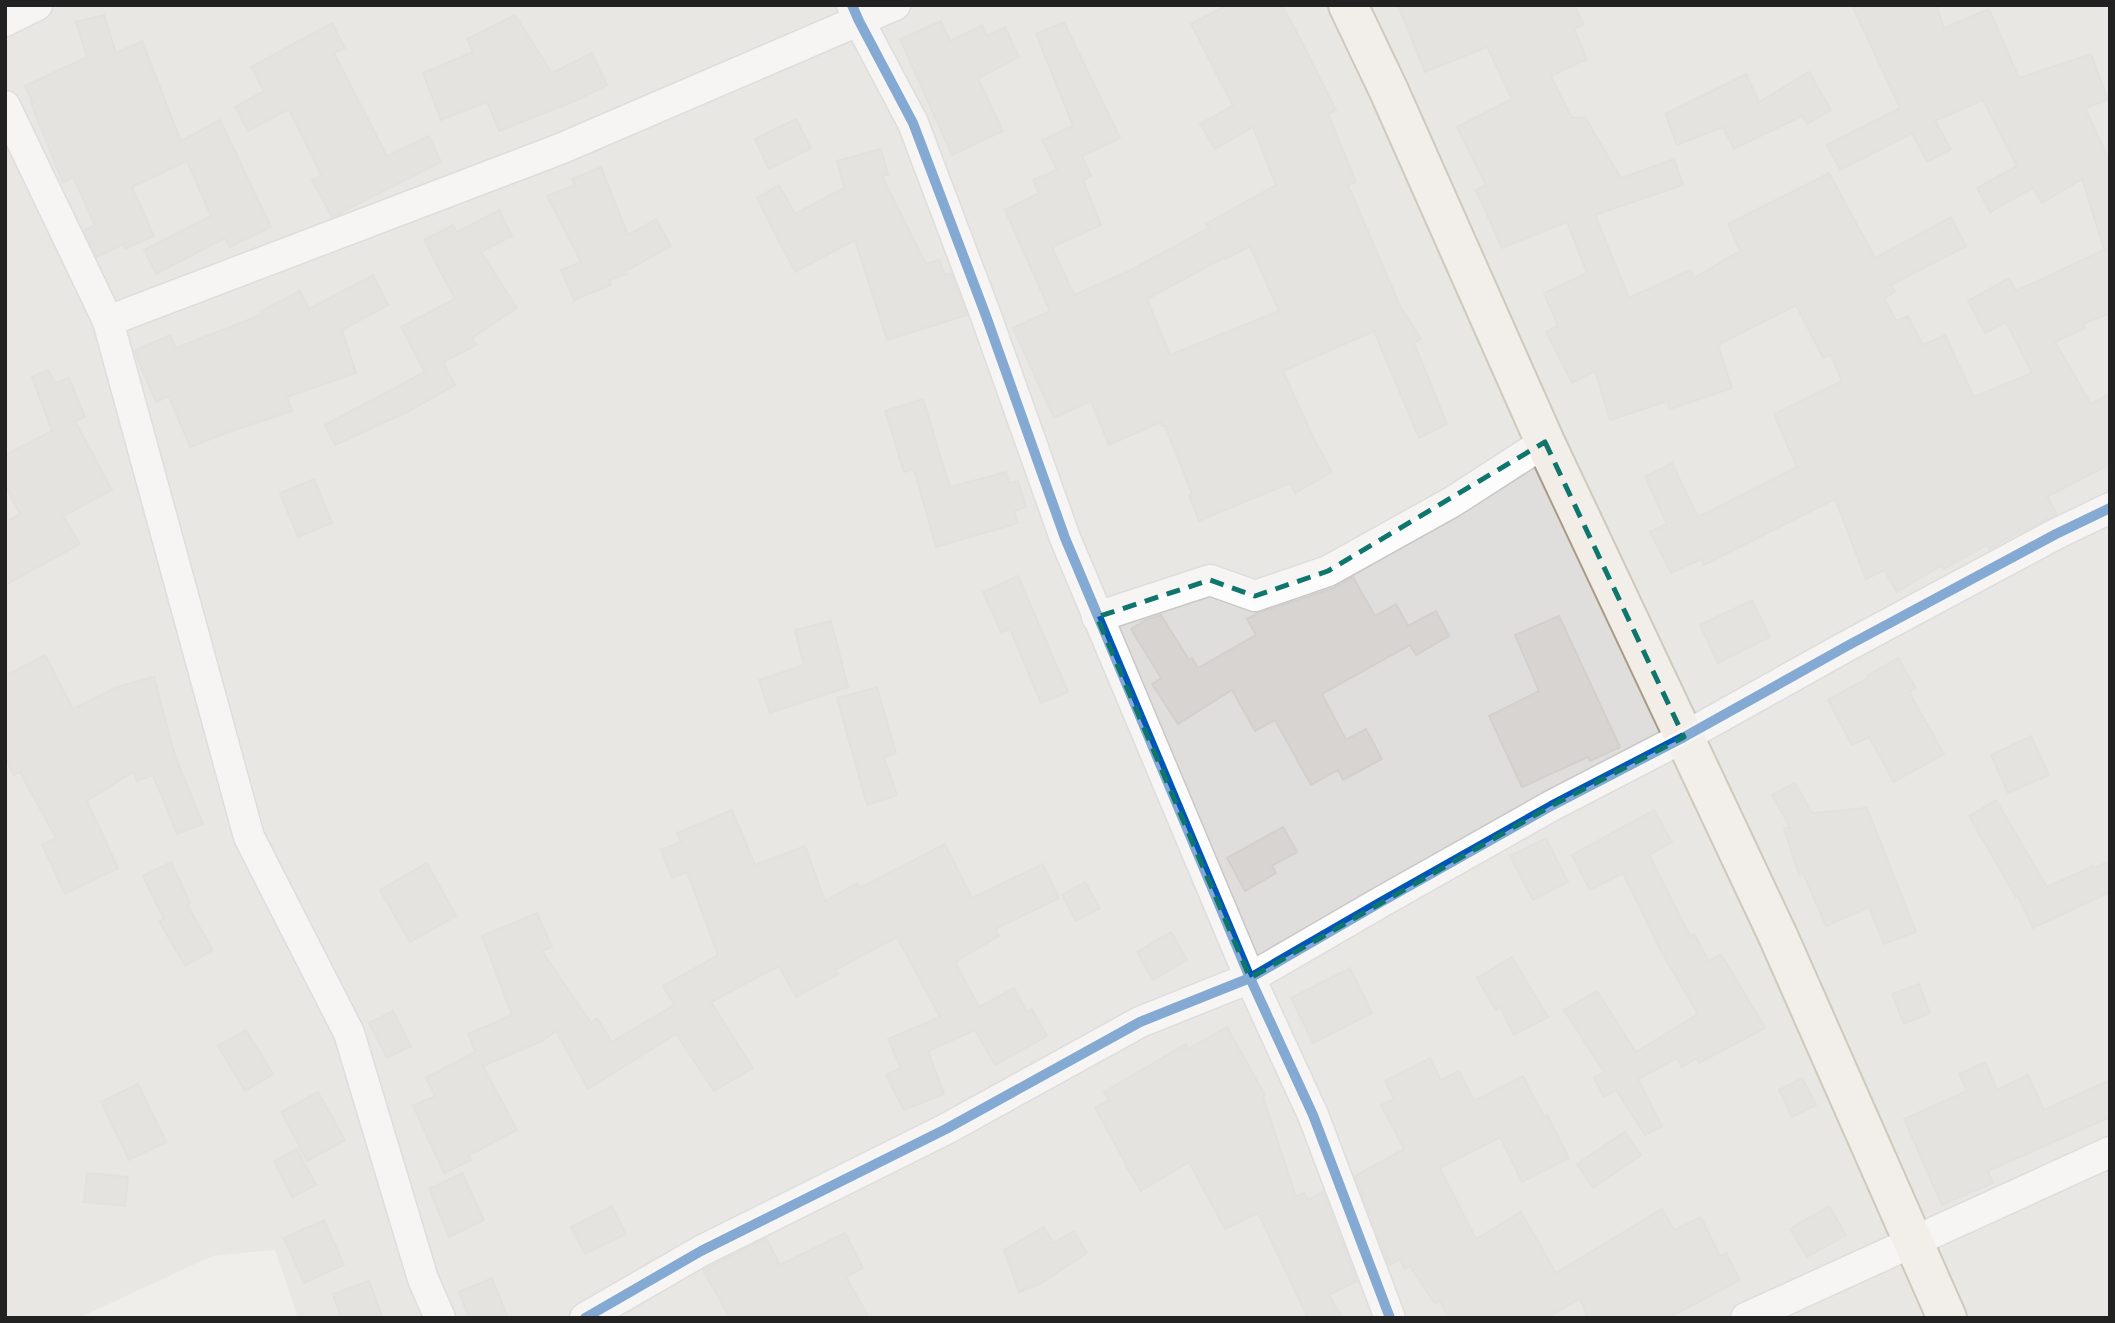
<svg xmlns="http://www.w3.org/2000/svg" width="2115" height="1323" font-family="'PT Sans',sans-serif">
  <rect width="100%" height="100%" fill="#f0eeeb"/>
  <!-- residential -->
  <path fill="#dfdedc" d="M 5,5 L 2110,5 L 2110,1318 L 298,1318 L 275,1250 L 212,1256 L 79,1318 L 5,1318 Z"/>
  <!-- building -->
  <g fill="#d7d4d2" stroke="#d3d0cc" stroke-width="2" fill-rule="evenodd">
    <path d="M 1227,5 L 1282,5 L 1303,44 L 1336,110 L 1328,114 L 1356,182 L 1348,185 L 1401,308 L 1421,339 L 1414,343 L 1447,424 L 1419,438 L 1374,331 L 1283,371 L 1313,437 L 1332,472 L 1295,493 L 1290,483 L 1199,521 L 1189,495 L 1192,494 L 1165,426 L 1162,426 L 1161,422 L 1109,445 L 1091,401 L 1054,418 L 1013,328 L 1050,311 L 1005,210 L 1039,193 L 1033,180 L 1057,170 L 1042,140 L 1073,126 L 1036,34 L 1064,22 L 1120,138 L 1082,156 L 1091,176 L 1083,180 L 1101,225 L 1052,247 L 1074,295 L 1129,271 L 1209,228 L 1206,224 L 1276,185 L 1253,127 L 1215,149 L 1200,124 L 1233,106 L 1191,24 ZM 1250,246 L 1279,311 L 1170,355 L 1147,299 L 1225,257 L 1226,259 Z"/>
    <path d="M 1398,5 L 1574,5 L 1584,24 L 1574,29 L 1587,59 L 1551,76 L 1572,118 L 1585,117 L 1621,178 L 1674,159 L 1683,185 L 1595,215 L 1629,298 L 1690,270 L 1694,278 L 1740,251 L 1728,224 L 1829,173 L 1875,258 L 1951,217 L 1966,246 L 1891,285 L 1895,292 L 1884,298 L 1896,321 L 1908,316 L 1923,345 L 1945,335 L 1974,397 L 2032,373 L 2006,322 L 1985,333 L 1968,301 L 2009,278 L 2016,291 L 2108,248 L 2104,249 L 2082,179 L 2042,203 L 2033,188 L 1990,212 L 1977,188 L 2017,166 L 1983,100 L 1935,121 L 1951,149 L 1927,162 L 1912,133 L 1840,170 L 1827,145 L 1900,108 L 1852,5 L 1936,5 L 1944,28 L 1989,9 L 2019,78 L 2091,54 L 2108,100 L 2085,108 L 2110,162 L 2110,313 L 2083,324 L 2085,328 L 2055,342 L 2091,404 L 2110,394 L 2110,464 L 2047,497 L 2057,514 L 2020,533 L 2019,532 L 1990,549 L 1987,545 L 1944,569 L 1942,565 L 1897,592 L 1884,570 L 1866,579 L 1835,499 L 1704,565 L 1701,559 L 1671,573 L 1650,532 L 1667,524 L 1645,477 L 1672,463 L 1698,517 L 1797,467 L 1774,414 L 1842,381 L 1831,355 L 1823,358 L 1796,305 L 1718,345 L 1732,388 L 1670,409 L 1668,401 L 1610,420 L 1595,371 L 1572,383 L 1546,332 L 1558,326 L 1544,293 L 1587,273 L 1567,222 L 1502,248 L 1476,190 L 1486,185 L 1457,127 L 1512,99 L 1487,47 L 1425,72 Z"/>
    <path d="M 104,15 L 116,53 L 142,41 L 181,141 L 220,120 L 271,227 L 230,247 L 225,238 L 156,274 L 144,250 L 211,216 L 187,161 L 132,187 L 154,236 L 125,249 L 123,244 L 97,257 L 84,231 L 95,225 L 73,177 L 63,183 L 31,103 L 33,103 L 25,86 L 87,57 L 76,22 Z"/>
    <path d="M 515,15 L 552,73 L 592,53 L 607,85 L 577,100 L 499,131 L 487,102 L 441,120 L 423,73 L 473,52 L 467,39 Z"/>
    <path d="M 941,21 L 950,41 L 982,25 L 987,36 L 1005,27 L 1019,57 L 978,78 L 1003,131 L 952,155 L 900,39 Z"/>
    <path d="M 332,23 L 345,48 L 334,53 L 387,156 L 429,136 L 441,162 L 332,217 L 312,180 L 321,175 L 289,109 L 248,131 L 235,107 L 264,91 L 251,67 Z"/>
    <path d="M 1809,72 L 1831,110 L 1807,124 L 1802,116 L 1734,149 L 1723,127 L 1677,145 L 1665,114 L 1746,74 L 1759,102 Z"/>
    <path d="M 796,119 L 811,148 L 769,169 L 755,139 Z"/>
    <path d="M 881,149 L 888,175 L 882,176 L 926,264 L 939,260 L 945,275 L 951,273 L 967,315 L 887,340 L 855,240 L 795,272 L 757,198 L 779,185 L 795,214 L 844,188 L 837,161 Z"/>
    <path d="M 601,167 L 628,235 L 656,219 L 671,246 L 626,271 L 627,274 L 609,280 L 611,285 L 574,300 L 561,270 L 581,262 L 547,196 L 575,185 L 572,179 Z"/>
    <path d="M 499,210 L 512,236 L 481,252 L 517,308 L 472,338 L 476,345 L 443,362 L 455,385 L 407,412 L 335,445 L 325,425 L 425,372 L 401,327 L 455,299 L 424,240 L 453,225 L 457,232 Z"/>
    <path d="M 373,275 L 388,305 L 342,330 L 356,373 L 287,397 L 292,411 L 229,432 L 190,447 L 169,396 L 156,402 L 134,351 L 170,335 L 176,348 L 263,314 L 261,311 L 300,291 L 309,309 Z"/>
    <path d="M 48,370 L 55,383 L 69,378 L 85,417 L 75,421 L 112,490 L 63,516 L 80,544 L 5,585 L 5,522 L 20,514 L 5,485 L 5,455 L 52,431 L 32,377 Z"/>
    <path d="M 923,399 L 950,487 L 1006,472 L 1009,483 L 1018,481 L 1026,507 L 1014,511 L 1018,523 L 936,547 L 914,469 L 904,472 L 885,411 Z"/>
    <path d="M 314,479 L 332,523 L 298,537 L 280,493 Z"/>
    <path d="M 1018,576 L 1068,692 L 1041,703 L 1010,629 L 1001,632 L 983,592 Z"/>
    <path d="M 1353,577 L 1375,616 L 1396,604 L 1408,626 L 1436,611 L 1449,636 L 1416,655 L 1410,645 L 1322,694 L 1346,740 L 1366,729 L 1382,759 L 1343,780 L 1338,770 L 1311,785 L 1275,720 L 1255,731 L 1232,690 L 1178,724 L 1152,684 L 1161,678 L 1131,629 L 1146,620 L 1161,615 L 1189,660 L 1192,658 L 1198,668 L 1256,635 L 1247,619 L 1258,613 L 1334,588 Z"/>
    <path d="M 1752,600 L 1770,637 L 1718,663 L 1700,625 Z"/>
    <path d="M 1559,616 L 1620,747 L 1590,761 L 1588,757 L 1522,787 L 1489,716 L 1539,691 L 1515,635 Z"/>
    <path d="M 831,621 L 848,687 L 770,713 L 759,680 L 804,665 L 795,630 Z"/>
    <path d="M 45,655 L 73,709 L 117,687 L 154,677 L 175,756 L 203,824 L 177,834 L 153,775 L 137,781 L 133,772 L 87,801 L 118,868 L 65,894 L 42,845 L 56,838 L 20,772 L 14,775 L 5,758 L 5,676 Z"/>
    <path d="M 1898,658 L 1916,688 L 1909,692 L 1944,754 L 1894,782 L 1869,737 L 1852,745 L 1828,700 L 1868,678 L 1867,676 Z"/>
    <path d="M 877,687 L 896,753 L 884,757 L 897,795 L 867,805 L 837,698 Z"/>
    <path d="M 2031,736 L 2049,775 L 2008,793 L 1991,755 Z"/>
    <path d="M 1795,783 L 1812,813 L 1867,808 L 1916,932 L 1884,944 L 1869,907 L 1826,926 L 1803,873 L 1799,875 L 1784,829 L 1790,827 L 1772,795 Z"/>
    <path d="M 1996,800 L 2047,887 L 2093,866 L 2094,868 L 2110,861 L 2110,892 L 2033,928 L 2018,896 L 2016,897 L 1969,816 Z"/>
    <path d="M 732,810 L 755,865 L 805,846 L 825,901 L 857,883 L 860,888 L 945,844 L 972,898 L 1043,864 L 1059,898 L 995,929 L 999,936 L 955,962 L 979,1007 L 1014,988 L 1027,1012 L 1032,1009 L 1047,1036 L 995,1065 L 975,1030 L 928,1051 L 944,1094 L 904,1110 L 886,1075 L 901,1068 L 888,1039 L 940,1017 L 897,937 L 835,970 L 838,974 L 796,997 L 779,966 L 711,1002 L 753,1068 L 714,1091 L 676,1034 L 588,1089 L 556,1031 L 542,1041 L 483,1066 L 517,1130 L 469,1155 L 471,1160 L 444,1173 L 413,1106 L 435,1096 L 426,1078 L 475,1052 L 468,1034 L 512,1015 L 482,936 L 537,913 L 552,947 L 542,951 L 591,1023 L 597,1018 L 612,1042 L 674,1005 L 663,986 L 718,955 L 687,872 L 672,878 L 661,850 L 681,842 L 677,833 Z"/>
    <path d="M 1654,810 L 1672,842 L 1649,855 L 1690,936 L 1694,934 L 1709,961 L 1721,954 L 1765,1028 L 1699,1063 L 1697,1058 L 1682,1067 L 1677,1058 L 1638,1079 L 1662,1126 L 1645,1135 L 1616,1090 L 1604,1097 L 1594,1078 L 1604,1072 L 1564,1010 L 1597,991 L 1636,1052 L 1698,1014 L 1661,951 L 1623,873 L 1590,890 L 1572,855 Z"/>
    <path d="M 1283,827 L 1297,852 L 1272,866 L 1276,873 L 1245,891 L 1227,858 Z"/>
    <path d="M 1546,838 L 1568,882 L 1533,900 L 1510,856 Z"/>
    <path d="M 171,862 L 190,903 L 187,905 L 213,950 L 185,966 L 159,921 L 164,919 L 143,876 Z"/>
    <path d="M 427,863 L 456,916 L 410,942 L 380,890 Z"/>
    <path d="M 1085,882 L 1100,908 L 1076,921 L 1062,895 Z"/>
    <path d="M 1171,932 L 1187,960 L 1153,980 L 1137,952 Z"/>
    <path d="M 1512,957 L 1548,1017 L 1514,1035 L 1500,1007 L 1496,1010 L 1477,978 Z"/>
    <path d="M 1350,968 L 1372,1013 L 1313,1043 L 1291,998 Z"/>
    <path d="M 1919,984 L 1930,1013 L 1904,1024 L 1892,994 Z"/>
    <path d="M 393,1011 L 411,1046 L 387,1058 L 369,1023 Z"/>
    <path d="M 1227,1027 L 1265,1095 L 1263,1097 L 1296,1197 L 1304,1193 L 1308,1200 L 1323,1192 L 1357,1281 L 1329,1295 L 1342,1318 L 1308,1318 L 1258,1213 L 1225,1229 L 1189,1162 L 1141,1191 L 1125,1165 L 1126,1164 L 1095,1108 L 1109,1100 L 1104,1092 L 1186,1044 L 1188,1049 Z"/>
    <path d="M 246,1030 L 273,1074 L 245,1091 L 218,1046 Z"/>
    <path d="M 1430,1058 L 1441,1080 L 1459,1071 L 1474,1101 L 1523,1076 L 1544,1117 L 1547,1115 L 1569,1158 L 1522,1182 L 1500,1137 L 1440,1168 L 1476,1239 L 1521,1212 L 1556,1273 L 1662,1209 L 1674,1230 L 1701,1217 L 1720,1256 L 1726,1253 L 1740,1280 L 1668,1318 L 1588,1318 L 1580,1299 L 1546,1318 L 1448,1318 L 1440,1301 L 1435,1304 L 1410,1266 L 1405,1269 L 1400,1259 L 1389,1265 L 1355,1176 L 1404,1149 L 1381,1105 L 1394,1099 L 1385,1081 Z"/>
    <path d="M 1985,1062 L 1997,1090 L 2028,1075 L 2044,1110 L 2110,1080 L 2110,1117 L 1988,1171 L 1993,1183 L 1942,1205 L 1904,1119 L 1967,1091 L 1959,1074 Z"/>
    <path d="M 1802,1078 L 1816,1105 L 1792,1117 L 1779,1090 Z"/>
    <path d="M 138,1084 L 166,1142 L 129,1160 L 101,1102 Z"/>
    <path d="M 318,1092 L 345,1140 L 307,1161 L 281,1112 Z"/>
    <path d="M 1625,1132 L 1641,1155 L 1593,1188 L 1577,1164 Z"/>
    <path d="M 297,1149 L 316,1185 L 292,1197 L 274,1161 Z"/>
    <path d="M 87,1173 L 128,1177 L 125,1206 L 84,1202 Z"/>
    <path d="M 462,1173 L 484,1220 L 449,1237 L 429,1189 Z"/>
    <path d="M 612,1206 L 626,1234 L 585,1254 L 571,1227 Z"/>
    <path d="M 1829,1206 L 1846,1235 L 1807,1257 L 1790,1229 Z"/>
    <path d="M 324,1220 L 344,1265 L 304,1283 L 284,1238 Z"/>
    <path d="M 1044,1227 L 1053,1243 L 1074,1231 L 1087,1253 L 1040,1284 L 1019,1292 L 1004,1250 Z"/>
    <path d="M 845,1233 L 863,1268 L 846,1277 L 869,1318 L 730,1318 L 703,1270 L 766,1238 L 780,1265 Z"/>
    <path d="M 492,1278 L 508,1318 L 469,1318 L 459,1292 Z"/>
    <path d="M 369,1281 L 383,1318 L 341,1318 L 333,1294 Z"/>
  </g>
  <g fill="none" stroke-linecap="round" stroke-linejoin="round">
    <!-- street casing -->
    <g stroke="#c9c8c7" stroke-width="33">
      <g id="street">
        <path d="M 852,5 L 859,21 L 913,123 L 986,316 L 1065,538 L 1250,978 L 1313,1115 L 1390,1318"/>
        <path d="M 5,21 L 37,5"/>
        <path d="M 5,106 L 108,321 L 249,837 L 349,1033 L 423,1279 L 440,1318"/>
        <path d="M 108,321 L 560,149 L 895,5"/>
        <path d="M 1097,617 L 1210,580 L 1255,596 L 1328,571 L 1452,502 L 1545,442"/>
        <path d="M 585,1318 L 701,1251 L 946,1129 L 1140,1022 L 1250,978 L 1381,902 L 1551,806 L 1684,737 L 1847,646 L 2056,534 L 2110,508"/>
        <path d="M 1746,1318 L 2110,1152"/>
      </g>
    </g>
    <!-- primary casing -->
    <g stroke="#a79c86" stroke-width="42">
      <path id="primary" d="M 1348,5 L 1389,91 L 1545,442 L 1778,936 L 1947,1318"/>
    </g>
    <!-- street -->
    <use href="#street" stroke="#fdfcfc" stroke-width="30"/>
    <!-- primary -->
    <use href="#primary" stroke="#f3ede7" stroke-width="38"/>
    <!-- cycleway casing -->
    <g stroke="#fff" stroke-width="15">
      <g id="cycleway">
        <path d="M 852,5 L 859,21 L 913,123 L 986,316 L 1065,538 L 1250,978 L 1313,1115 L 1390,1318"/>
        <path d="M 585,1318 L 701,1251 L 946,1129 L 1140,1022 L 1250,978 L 1381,902 L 1551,806 L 1684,737 L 1847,646 L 2056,534 L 2110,508"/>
      </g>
    </g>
    <!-- cycleway -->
    <use href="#cycleway" stroke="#0057b8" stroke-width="10"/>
  </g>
  <!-- marked area -->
  <path d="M0 0H2115V1323H0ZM 1545,442 L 1684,737 L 1551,806 L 1250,978 L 1097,617 L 1210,580 L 1255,596 L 1328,571 Z" fill="#f0eeeb" fill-opacity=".55" fill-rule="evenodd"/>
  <path fill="none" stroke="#0f766e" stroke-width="5" stroke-dasharray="14 9" stroke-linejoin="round" d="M 1545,442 L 1684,737 L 1551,806 L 1250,978 L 1097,617 L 1210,580 L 1255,596 L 1328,571 Z"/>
  <!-- border -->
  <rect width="2115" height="1323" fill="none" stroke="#222222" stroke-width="14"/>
</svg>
